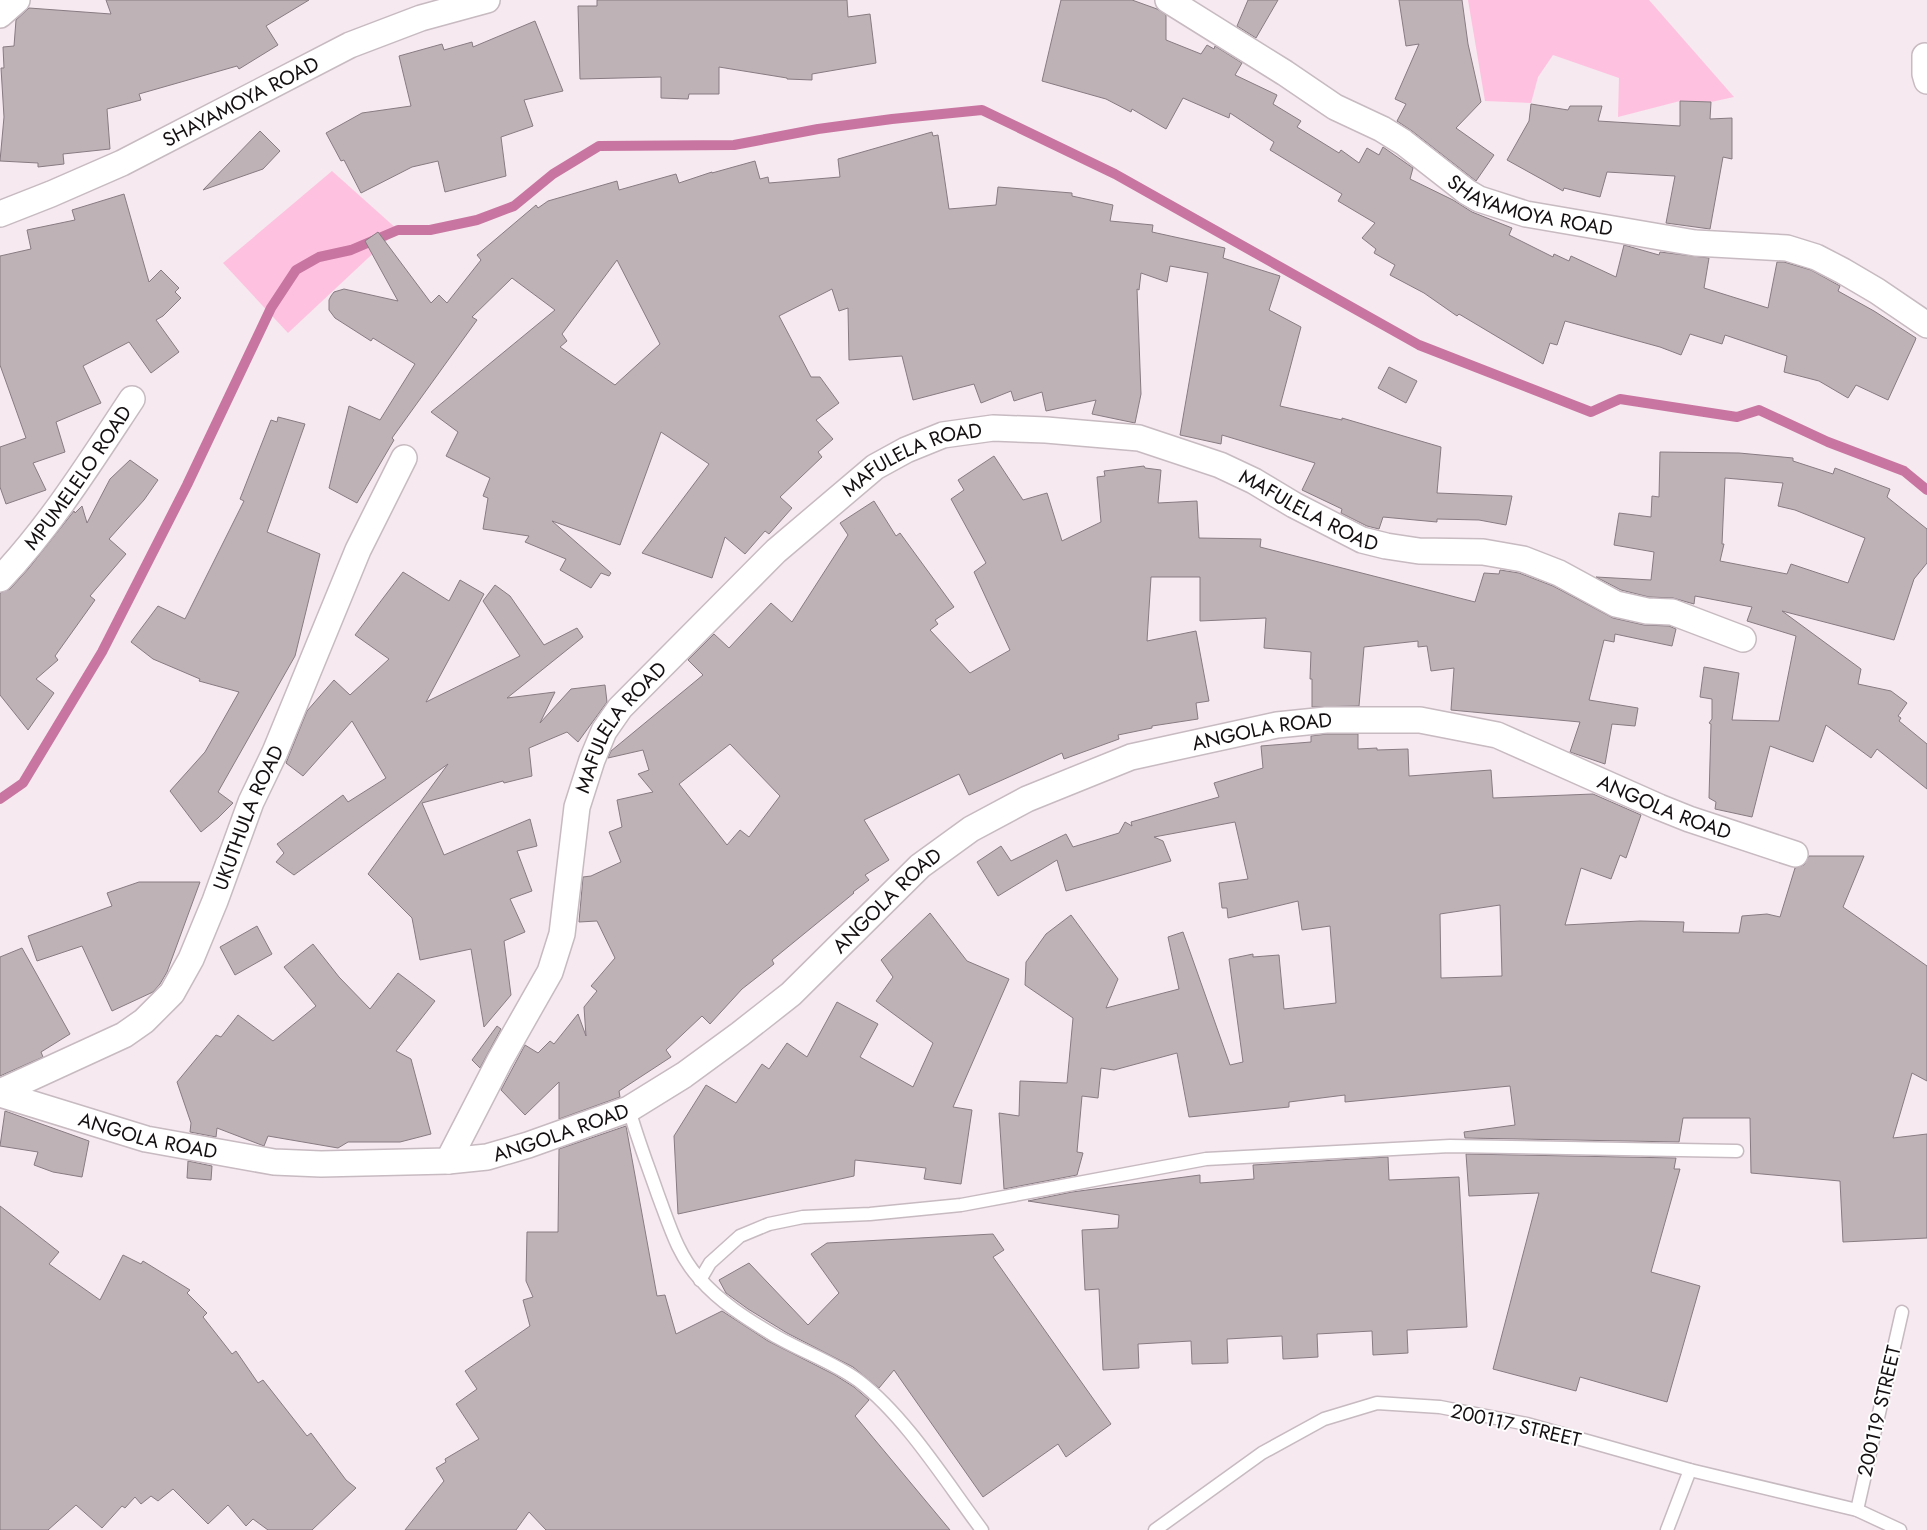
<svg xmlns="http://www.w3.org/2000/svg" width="1927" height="1530" font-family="Jost,sans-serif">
  <rect width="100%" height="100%" fill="#f6e9ef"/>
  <!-- green -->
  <g fill="#fec2e0">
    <path d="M 1468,0 L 1649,0 L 1734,97 L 1711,102 L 1680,101 L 1618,117 L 1619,78 L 1553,55 L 1538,77 L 1531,103 L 1485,101 Z"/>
    <path d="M 332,171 L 398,230 L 288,333 L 223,263 Z"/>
  </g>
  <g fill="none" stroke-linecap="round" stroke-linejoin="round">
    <!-- stream -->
    <path stroke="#c875a1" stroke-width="10" d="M 0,799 L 23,783 L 102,652 L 187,485 L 271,308 L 296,270 L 319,257 L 351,250 L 398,230 L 430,230 L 477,220 L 514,206 L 553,174 L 599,146 L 734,145 L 818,129 L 892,119 L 982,110 L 1115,174 L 1419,345 L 1591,412 L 1620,399 L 1737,417 L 1759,410 L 1828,442 L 1904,471 L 1927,490"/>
  </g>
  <!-- building -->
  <g fill="#beb2b7" stroke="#887c82" fill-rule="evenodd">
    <path d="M 106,0 L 309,0 L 266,26 L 278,45 L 239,69 L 237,66 L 139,94 L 141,100 L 107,109 L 110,149 L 63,154 L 64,164 L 38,167 L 38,163 L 0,161 L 4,117 L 1,68 L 4,68 L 3,47 L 14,46 L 16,20 L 29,8 L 111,14 Z"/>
    <path d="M 597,0 L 847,0 L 848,17 L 870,14 L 876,63 L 812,74 L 812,80 L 787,79 L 787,78 L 719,67 L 719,94 L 689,94 L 688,99 L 661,98 L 661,77 L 580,79 L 578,6 L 597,6 Z"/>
    <path d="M 1061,0 L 1132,0 L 1157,9 L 1166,15 L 1166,40 L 1201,54 L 1207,45 L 1214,49 L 1215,46 L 1242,63 L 1235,75 L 1277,95 L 1273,104 L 1301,121 L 1297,127 L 1339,153 L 1341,150 L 1359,163 L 1367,148 L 1379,155 L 1383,147 L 1413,168 L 1410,179 L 1453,200 L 1472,212 L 1512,228 L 1509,235 L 1553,257 L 1554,254 L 1569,261 L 1571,256 L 1616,277 L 1624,245 L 1659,255 L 1660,252 L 1709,258 L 1704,288 L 1768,308 L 1777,262 L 1784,262 L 1811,270 L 1840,286 L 1838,291 L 1874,311 L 1916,338 L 1915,341 L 1888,400 L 1856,385 L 1848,398 L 1819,381 L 1784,372 L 1787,356 L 1725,335 L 1722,344 L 1690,334 L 1681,355 L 1660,347 L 1565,321 L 1557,345 L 1550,343 L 1543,364 L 1459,314 L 1457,316 L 1424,293 L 1390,275 L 1395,265 L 1374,253 L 1376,249 L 1362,238 L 1375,223 L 1338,201 L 1342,194 L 1270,150 L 1274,142 L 1230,113 L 1229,118 L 1183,98 L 1166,129 L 1132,109 L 1131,112 L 1106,99 L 1042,81 Z"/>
    <path d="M 1248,0 L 1278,0 L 1256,38 L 1237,26 Z"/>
    <path d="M 1399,0 L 1462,0 L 1468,44 L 1481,102 L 1456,128 L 1494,155 L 1476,181 L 1412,131 L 1397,121 L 1406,104 L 1395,99 L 1419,44 L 1406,46 Z"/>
    <path d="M 535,21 L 563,91 L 524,100 L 533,126 L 501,137 L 506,176 L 445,192 L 438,161 L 412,167 L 361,193 L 344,160 L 341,161 L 326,133 L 362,113 L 411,106 L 399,56 L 442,44 L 444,50 L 472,42 L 473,47 Z"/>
    <path d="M 1680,101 L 1711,102 L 1710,119 L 1732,118 L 1732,159 L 1723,157 L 1710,229 L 1666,223 L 1675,176 L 1607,172 L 1600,197 L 1564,188 L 1563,191 L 1507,160 L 1529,121 L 1531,104 L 1568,110 L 1570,106 L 1602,106 L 1598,121 L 1680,126 Z"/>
    <path d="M 260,131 L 280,151 L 263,169 L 203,190 Z"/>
    <path d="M 932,132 L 933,136 L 938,135 L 949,209 L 996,205 L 998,187 L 1072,193 L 1072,196 L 1113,205 L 1110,221 L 1153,225 L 1152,232 L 1225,248 L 1223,258 L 1280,276 L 1269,310 L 1301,327 L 1280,406 L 1342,420 L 1342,418 L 1441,447 L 1437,493 L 1512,496 L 1506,525 L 1479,520 L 1437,519 L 1437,522 L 1383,517 L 1379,529 L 1367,526 L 1341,513 L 1342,509 L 1302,490 L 1315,463 L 1222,435 L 1221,444 L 1180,435 L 1208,273 L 1170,266 L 1167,282 L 1141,273 L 1139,290 L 1137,289 L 1141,394 L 1135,423 L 1092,414 L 1096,400 L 1046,411 L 1042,392 L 1014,401 L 1011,391 L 981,403 L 974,384 L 913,400 L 902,356 L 849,360 L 848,308 L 839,311 L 832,289 L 779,316 L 811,377 L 820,377 L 839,403 L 816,420 L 833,439 L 818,452 L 822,457 L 780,497 L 792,508 L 769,534 L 765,531 L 745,554 L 725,537 L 712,578 L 642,553 L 709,464 L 661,432 L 620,545 L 552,521 L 611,573 L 609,576 L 601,573 L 591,588 L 560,570 L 566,559 L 525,542 L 529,536 L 483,529 L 488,498 L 483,496 L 490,478 L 446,456 L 458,432 L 431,412 L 555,310 L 512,278 L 472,317 L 477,320 L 392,438 L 394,440 L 357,503 L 329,488 L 349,406 L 380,420 L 415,364 L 373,338 L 371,341 L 335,318 L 329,310 L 329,300 L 331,296 L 334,292 L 344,289 L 398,301 L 365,241 L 378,232 L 431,303 L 439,295 L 447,303 L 481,260 L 477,255 L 536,205 L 538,208 L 548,201 L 617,181 L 619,190 L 676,174 L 679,183 L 712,172 L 712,173 L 755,161 L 760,179 L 768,177 L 769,183 L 840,177 L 838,159 ZM 617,260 L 660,344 L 615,385 L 560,347 L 567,341 L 562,334 Z"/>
    <path d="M 124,194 L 149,282 L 161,270 L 179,288 L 175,292 L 181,298 L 163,316 L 156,320 L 179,352 L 151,373 L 129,342 L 83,366 L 101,403 L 56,422 L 65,452 L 33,463 L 46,490 L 6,504 L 0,487 L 0,447 L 26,438 L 0,365 L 0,256 L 31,249 L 27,230 L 75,220 L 72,210 Z"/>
    <path d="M 1389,367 L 1417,381 L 1406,403 L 1378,388 Z"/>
    <path d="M 278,417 L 305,424 L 267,532 L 320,554 L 295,656 L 218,792 L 233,803 L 218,818 L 201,832 L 170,791 L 205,752 L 239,692 L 199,681 L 200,679 L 153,659 L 131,642 L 158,606 L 185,619 L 244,501 L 240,499 L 271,420 L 277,422 Z"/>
    <path d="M 1660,452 L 1739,453 L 1793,458 L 1793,461 L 1833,474 L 1835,468 L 1890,489 L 1887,497 L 1927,529 L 1927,563 L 1914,579 L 1894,640 L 1782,611 L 1861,669 L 1858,684 L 1891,691 L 1907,703 L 1898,716 L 1901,718 L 1899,721 L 1927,744 L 1927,789 L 1877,749 L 1871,758 L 1826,725 L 1813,762 L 1770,746 L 1752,817 L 1715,809 L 1716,802 L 1709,798 L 1711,724 L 1709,723 L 1712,719 L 1712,699 L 1700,697 L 1704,667 L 1739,673 L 1732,720 L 1779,721 L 1796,636 L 1747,621 L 1752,607 L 1695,596 L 1694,604 L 1673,598 L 1649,597 L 1621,590 L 1596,577 L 1651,580 L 1654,552 L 1614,545 L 1619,513 L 1651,517 L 1652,496 L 1659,497 ZM 1725,478 L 1783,483 L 1778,506 L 1795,510 L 1865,538 L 1848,583 L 1791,564 L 1787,574 L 1720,561 L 1724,544 L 1722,544 Z"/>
    <path d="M 994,456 L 1023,500 L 1047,493 L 1062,541 L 1101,522 L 1097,477 L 1105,476 L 1104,471 L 1144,466 L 1145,468 L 1161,470 L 1158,503 L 1197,501 L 1199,538 L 1261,539 L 1260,547 L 1475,602 L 1484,573 L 1499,574 L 1500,570 L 1519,573 L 1553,586 L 1613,618 L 1644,625 L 1669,626 L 1676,629 L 1672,646 L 1615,634 L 1614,642 L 1604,640 L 1589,700 L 1638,708 L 1635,726 L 1612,724 L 1605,764 L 1570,752 L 1580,722 L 1451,710 L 1454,668 L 1431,671 L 1427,646 L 1418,647 L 1418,641 L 1364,647 L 1359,706 L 1312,707 L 1312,679 L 1310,679 L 1311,652 L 1264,648 L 1266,618 L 1200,621 L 1200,577 L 1151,577 L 1147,641 L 1196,631 L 1209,701 L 1196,703 L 1198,719 L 1152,726 L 1152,728 L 1118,735 L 1119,739 L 1064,759 L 1062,753 L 969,795 L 959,774 L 864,820 L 889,860 L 865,875 L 869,880 L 853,892 L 854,893 L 772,960 L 774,964 L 742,989 L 710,1024 L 702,1016 L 666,1050 L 671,1057 L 619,1091 L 620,1097 L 559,1119 L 559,1082 L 525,1115 L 501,1090 L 525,1045 L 538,1053 L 550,1041 L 554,1044 L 578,1014 L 586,1036 L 584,1007 L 597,991 L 591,986 L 615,958 L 597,921 L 579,922 L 583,877 L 591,876 L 621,862 L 609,832 L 622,827 L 617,800 L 653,792 L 638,774 L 649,770 L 643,750 L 608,758 L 611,751 L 703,675 L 688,660 L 714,634 L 729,648 L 771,603 L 792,622 L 848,535 L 840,523 L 874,501 L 896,536 L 900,533 L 954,607 L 935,620 L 938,624 L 930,630 L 970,673 L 1010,650 L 974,572 L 986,563 L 951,499 L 964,490 L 958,480 ZM 730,744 L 780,796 L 749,837 L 740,830 L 727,845 L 679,784 Z"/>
    <path d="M 130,460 L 158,480 L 144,500 L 109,539 L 126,554 L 90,596 L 95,600 L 55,656 L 58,660 L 36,679 L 54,693 L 28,730 L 0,695 L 0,593 L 10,589 L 29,568 L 74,511 L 75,513 L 82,506 L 87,523 L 110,479 Z"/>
    <path d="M 403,572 L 449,601 L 460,580 L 484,594 L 426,702 L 520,656 L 483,601 L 495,585 L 510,596 L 544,645 L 577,628 L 583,637 L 507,698 L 555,692 L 540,723 L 571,689 L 605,685 L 607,702 L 578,742 L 567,732 L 529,748 L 532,776 L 504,783 L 503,781 L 422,803 L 444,855 L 530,819 L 537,846 L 517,851 L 532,891 L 510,899 L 525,932 L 504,941 L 511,995 L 484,1027 L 471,949 L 420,960 L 412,918 L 368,874 L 448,764 L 294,875 L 276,862 L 284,853 L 277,844 L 343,795 L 348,802 L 386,778 L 352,721 L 303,776 L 286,763 L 307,711 L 334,680 L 350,695 L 389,659 L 355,635 Z"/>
    <path d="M 1327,734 L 1358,734 L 1358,749 L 1377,748 L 1377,750 L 1408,749 L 1409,776 L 1491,770 L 1493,798 L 1593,794 L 1641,815 L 1626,858 L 1620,855 L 1611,879 L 1581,868 L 1565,925 L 1640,921 L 1684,922 L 1683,932 L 1739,933 L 1742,916 L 1767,914 L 1780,917 L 1795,868 L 1804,865 L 1809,856 L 1864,856 L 1843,907 L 1927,966 L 1927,1081 L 1912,1073 L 1893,1138 L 1927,1134 L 1927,1238 L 1843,1242 L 1840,1181 L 1751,1173 L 1750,1118 L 1683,1118 L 1679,1142 L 1465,1138 L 1464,1132 L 1515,1125 L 1510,1086 L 1345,1102 L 1345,1095 L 1289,1102 L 1289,1107 L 1189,1117 L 1177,1053 L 1114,1070 L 1101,1068 L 1098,1098 L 1082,1096 L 1077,1152 L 1083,1153 L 1077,1175 L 1004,1189 L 999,1113 L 1019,1116 L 1020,1081 L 1067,1083 L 1073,1018 L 1025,985 L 1026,962 L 1046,934 L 1071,915 L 1118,979 L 1106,1008 L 1179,989 L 1168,937 L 1183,932 L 1230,1065 L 1243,1062 L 1229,959 L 1253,954 L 1253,957 L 1279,955 L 1284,1009 L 1336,1003 L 1330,926 L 1302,930 L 1298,901 L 1228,918 L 1227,908 L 1222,908 L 1219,883 L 1248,879 L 1235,822 L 1154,837 L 1163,841 L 1171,861 L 1066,891 L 1057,860 L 998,896 L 977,862 L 1001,846 L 1011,861 L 1066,834 L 1073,847 L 1119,833 L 1125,822 L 1132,826 L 1131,822 L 1219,797 L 1214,783 L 1263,768 L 1261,746 L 1311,742 L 1311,736 ZM 1500,905 L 1502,976 L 1441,978 L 1440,914 Z"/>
    <path d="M 139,882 L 200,882 L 167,972 L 160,984 L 153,992 L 112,1011 L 82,946 L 37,961 L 28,936 L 112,906 L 107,893 Z"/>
    <path d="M 930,913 L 967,961 L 1009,979 L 953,1107 L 972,1110 L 961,1184 L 924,1179 L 926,1168 L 855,1160 L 854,1176 L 678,1214 L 674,1136 L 706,1085 L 736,1103 L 762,1064 L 769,1069 L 787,1043 L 807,1057 L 837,1002 L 878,1024 L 860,1057 L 913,1087 L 933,1043 L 876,1001 L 893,977 L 881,960 Z"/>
    <path d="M 257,926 L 272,954 L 235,975 L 220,947 Z"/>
    <path d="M 313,944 L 339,977 L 370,1009 L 398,973 L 435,1001 L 396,1051 L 411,1059 L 431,1134 L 400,1142 L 348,1142 L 338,1148 L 268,1136 L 264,1146 L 217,1128 L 216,1137 L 190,1132 L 191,1123 L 177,1082 L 216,1035 L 221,1037 L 238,1015 L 273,1041 L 316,1006 L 284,967 Z"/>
    <path d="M 22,948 L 70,1034 L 41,1052 L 43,1057 L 0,1076 L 0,957 Z"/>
    <path d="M 497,1026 L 501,1029 L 480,1068 L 472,1060 Z"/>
    <path d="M 5,1111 L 89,1141 L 82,1177 L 53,1172 L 34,1165 L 38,1152 L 0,1146 Z"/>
    <path d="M 626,1126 L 657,1296 L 665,1295 L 676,1334 L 722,1311 L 768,1341 L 835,1375 L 854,1387 L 869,1400 L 855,1416 L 950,1530 L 546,1530 L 529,1512 L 516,1530 L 405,1530 L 444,1481 L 436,1468 L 446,1462 L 445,1459 L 479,1439 L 456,1404 L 477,1389 L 465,1371 L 530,1326 L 523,1300 L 533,1297 L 526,1281 L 527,1232 L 558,1232 L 559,1149 Z"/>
    <path d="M 1466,1154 L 1676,1158 L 1674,1169 L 1680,1169 L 1651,1272 L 1700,1286 L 1667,1402 L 1580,1377 L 1576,1391 L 1493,1369 L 1539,1193 L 1469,1196 Z"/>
    <path d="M 1388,1157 L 1389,1180 L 1459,1177 L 1467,1327 L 1407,1330 L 1408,1353 L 1373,1355 L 1372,1331 L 1317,1334 L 1318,1357 L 1283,1359 L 1282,1336 L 1227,1339 L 1228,1363 L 1192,1364 L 1191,1341 L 1138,1344 L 1139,1368 L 1103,1370 L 1099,1289 L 1085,1290 L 1082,1230 L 1118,1228 L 1119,1215 L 1028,1201 L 1072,1192 L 1200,1175 L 1200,1183 L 1254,1179 L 1253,1165 Z"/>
    <path d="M 188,1161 L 212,1166 L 211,1180 L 187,1178 Z"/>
    <path d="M 0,1206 L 59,1252 L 49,1264 L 100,1300 L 123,1255 L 141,1264 L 143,1261 L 190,1290 L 187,1293 L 207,1313 L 203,1317 L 232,1354 L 236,1351 L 258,1383 L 263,1380 L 307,1436 L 311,1433 L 346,1480 L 356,1488 L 312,1530 L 268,1530 L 253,1519 L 246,1526 L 228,1505 L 208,1524 L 173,1489 L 158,1501 L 151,1496 L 141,1504 L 135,1497 L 125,1508 L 122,1506 L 102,1528 L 76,1505 L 48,1530 L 0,1530 Z"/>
    <path d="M 993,1234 L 1004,1250 L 993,1257 L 1111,1424 L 1066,1457 L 1058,1444 L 983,1497 L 894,1370 L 879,1388 L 853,1367 L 787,1333 L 748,1309 L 726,1293 L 719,1280 L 749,1263 L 808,1325 L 839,1293 L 811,1254 L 827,1243 Z"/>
  </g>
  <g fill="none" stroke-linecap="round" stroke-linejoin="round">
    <!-- lane casing -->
    <g stroke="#c7bac0" stroke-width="15">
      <g id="lane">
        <path d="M 629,1109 C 637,1138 648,1166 658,1195 C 669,1224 678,1256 700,1279 C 720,1302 747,1319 772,1334 C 800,1351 834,1362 859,1381 C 906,1417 946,1482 982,1530"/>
        <path d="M 700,1280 L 710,1263 L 740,1236 L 769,1224 L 803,1217 L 870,1214 L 961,1205 L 1206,1159 L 1450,1146 L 1737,1151"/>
        <path d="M 1857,1510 L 1902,1312"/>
        <path d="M 1155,1530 L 1262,1453 L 1324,1419 L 1377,1403 L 1440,1407 L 1527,1424 L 1690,1470 L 1857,1510 L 1900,1530"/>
        <path d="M 1667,1530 L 1690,1470"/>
      </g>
    </g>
    <!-- street casing -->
    <g stroke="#c7bac0" stroke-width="28">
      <g id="street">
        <path id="s1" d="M 1168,0 L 1285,73 L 1335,107 L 1382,129 L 1403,142 L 1467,192 L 1479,199 L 1526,214 L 1695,243 L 1787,248 L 1816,257 L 1843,271 L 1877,291 L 1927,325"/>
        <path d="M 0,15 L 17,0"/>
        <path d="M 1925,56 L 1925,74 L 1927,81"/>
        <path id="s2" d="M 0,214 L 51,194 L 122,163 L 350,45 L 421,18 L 487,0"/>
        <path id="s3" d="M 0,579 C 51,525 91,461 132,399"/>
        <path id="s4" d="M 0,1092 L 124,1035 L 144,1021 L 172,993 L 191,959 L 215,901 L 251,802 L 275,752 L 358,550 L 404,458"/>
        <path id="s5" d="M 0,1094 L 146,1139 L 274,1162 L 321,1164 L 448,1161 L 487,1157 L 528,1145 L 629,1109 L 684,1075 L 740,1034 L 791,994 L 920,866 L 971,829 L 1027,799 L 1131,757 L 1277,725 L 1326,720 L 1420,720 L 1497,735 L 1659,807 L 1689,819 L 1795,854"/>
        <path id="s6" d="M 448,1161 L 500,1060 L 550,972 L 562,934 L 577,807 L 592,760 L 604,731 L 620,708 L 776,551 L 875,467 L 906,450 L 943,435 L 993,428 L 1046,430 L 1139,438 L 1220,465 L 1254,481 L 1294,505 L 1362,540 L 1386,546 L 1419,551 L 1483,552 L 1523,559 L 1559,573 L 1616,604 L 1647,611 L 1672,612 L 1743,639"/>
      </g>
    </g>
    <!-- lane -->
    <use href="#lane" stroke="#fff" stroke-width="12"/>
    <!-- street -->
    <use href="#street" stroke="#fff" stroke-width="25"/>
  </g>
  <g text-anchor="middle" stroke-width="4" stroke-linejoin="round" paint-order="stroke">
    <!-- street labels -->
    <g font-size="20" fill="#141012" stroke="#fff">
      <text dy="7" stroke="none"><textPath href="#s2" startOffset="266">SHAYAMOYA ROAD</textPath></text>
      <text dy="7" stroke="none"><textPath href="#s1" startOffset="421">SHAYAMOYA ROAD</textPath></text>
      <text dy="7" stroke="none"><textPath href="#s6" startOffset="880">MAFULELA ROAD</textPath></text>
      <text dy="7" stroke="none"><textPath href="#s3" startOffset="128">MPUMELELO ROAD</textPath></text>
      <text dy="7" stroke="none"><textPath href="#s6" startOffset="1300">MAFULELA ROAD</textPath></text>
      <text dy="7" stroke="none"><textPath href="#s6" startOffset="475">MAFULELA ROAD</textPath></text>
      <text dy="7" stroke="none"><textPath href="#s5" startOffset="1399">ANGOLA ROAD</textPath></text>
      <text dy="7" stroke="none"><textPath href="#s5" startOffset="1819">ANGOLA ROAD</textPath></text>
      <text dy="7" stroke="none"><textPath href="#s4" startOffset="392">UKUTHULA ROAD</textPath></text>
      <text dy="7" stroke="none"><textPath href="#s5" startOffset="979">ANGOLA ROAD</textPath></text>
      <text dy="7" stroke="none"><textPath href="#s5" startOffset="574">ANGOLA ROAD</textPath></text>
      <text dy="7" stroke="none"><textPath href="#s5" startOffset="154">ANGOLA ROAD</textPath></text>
      <text transform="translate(1879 1411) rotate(-77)" y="7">200119 STREET</text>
      <text transform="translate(1516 1425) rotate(13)" y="7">200117 STREET</text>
    </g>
  </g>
</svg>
